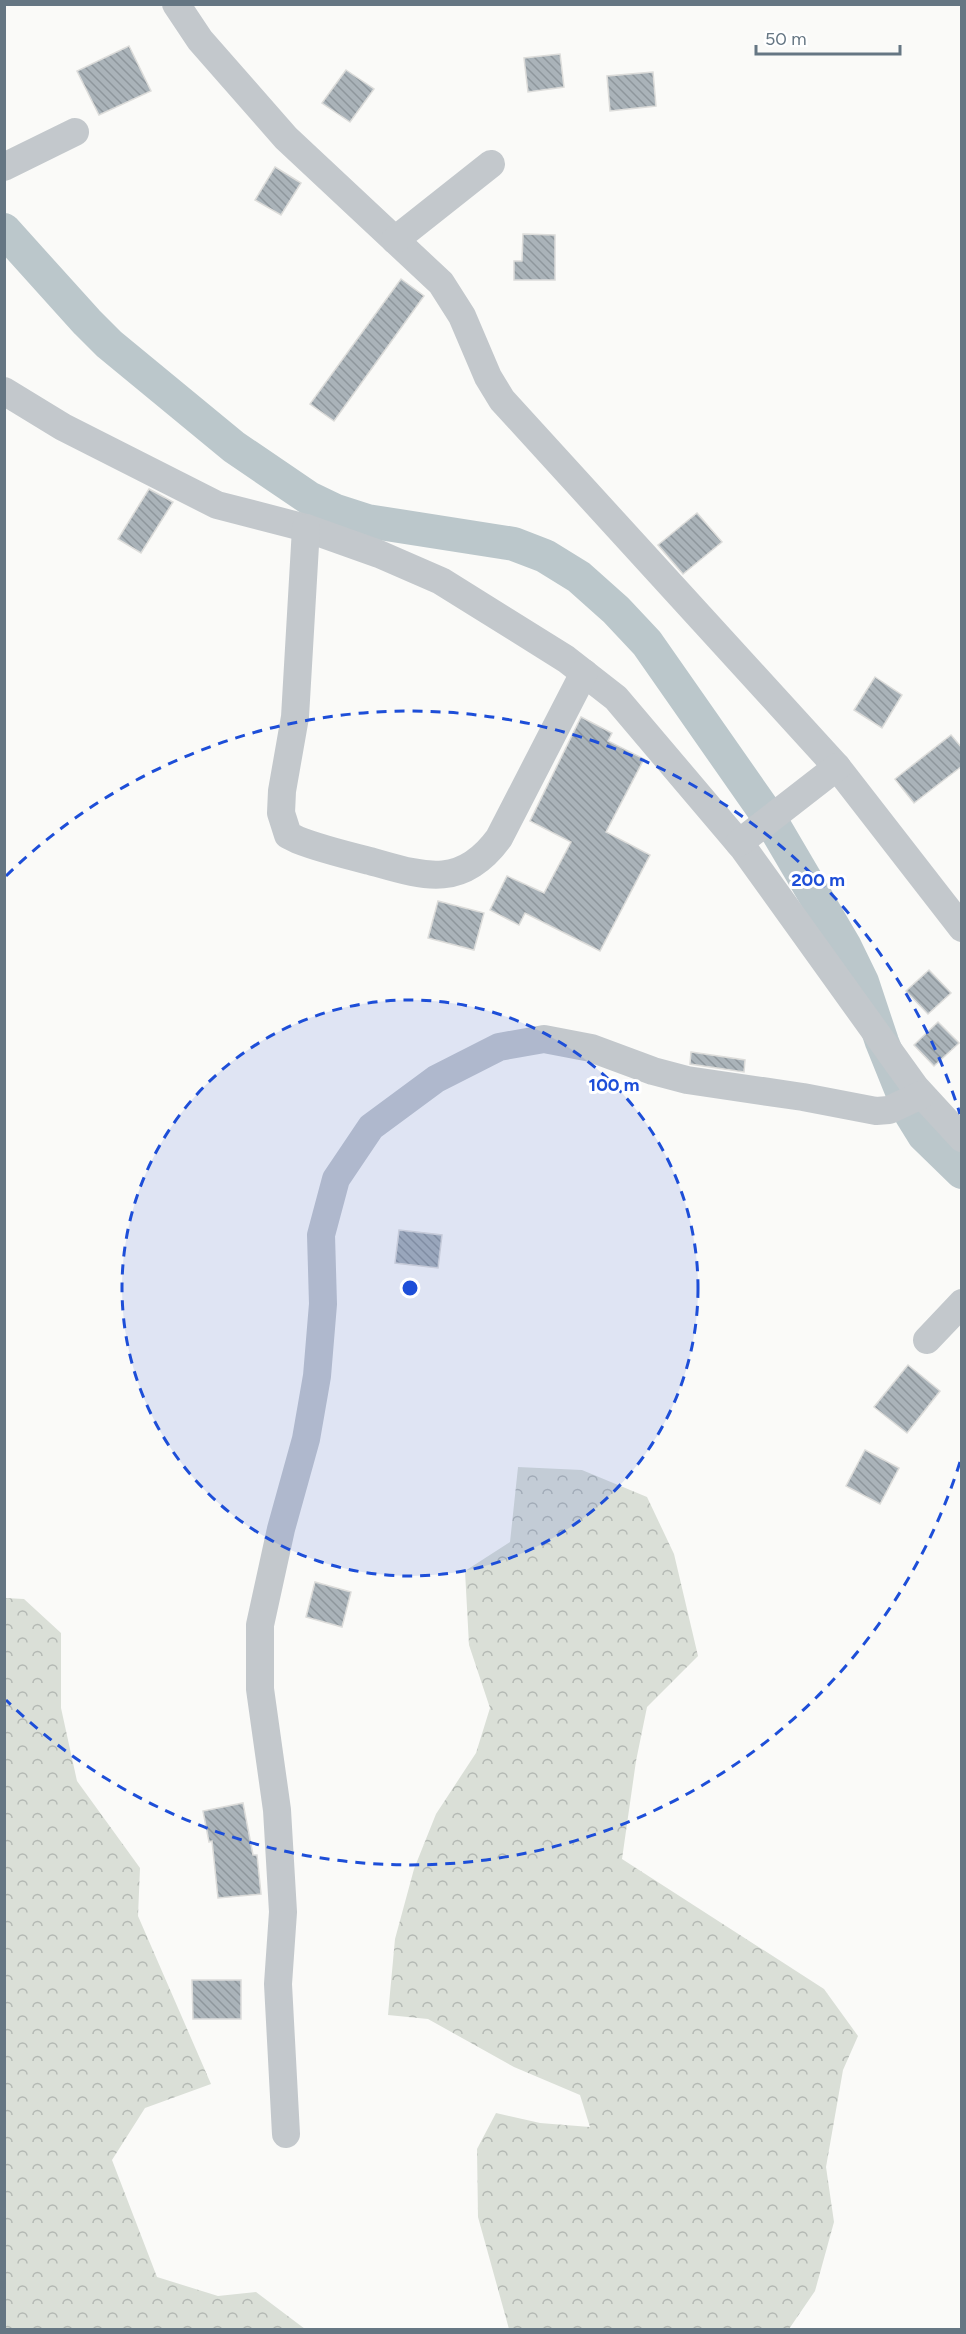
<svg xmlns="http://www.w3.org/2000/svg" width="966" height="2334" font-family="Figtree,sans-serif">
  <defs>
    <pattern id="forest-crowns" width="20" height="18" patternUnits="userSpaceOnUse" patternTransform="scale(1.5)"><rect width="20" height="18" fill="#dadfd7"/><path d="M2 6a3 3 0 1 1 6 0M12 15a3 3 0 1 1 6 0" fill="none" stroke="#b4b9b4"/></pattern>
    <pattern id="building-back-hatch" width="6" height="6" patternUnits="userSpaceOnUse" patternTransform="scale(1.5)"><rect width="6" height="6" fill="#aab3b9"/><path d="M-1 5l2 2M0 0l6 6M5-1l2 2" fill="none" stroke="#8e969c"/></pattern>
  </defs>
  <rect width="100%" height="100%" fill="#fafaf8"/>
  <!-- forest -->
  <g fill="url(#forest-crowns)">
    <path d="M 518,1467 L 582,1470 L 647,1497 L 674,1554 L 698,1656 L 647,1707 L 636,1761 L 622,1859 L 824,1989 L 858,2036 L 843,2070 L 826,2167 L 834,2222 L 815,2291 L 789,2329 L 509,2329 L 478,2217 L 477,2149 L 496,2113 L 540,2123 L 590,2127 L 580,2095 L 514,2067 L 428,2019 L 388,2015 L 395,1939 L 414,1869 L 436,1814 L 476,1753 L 490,1708 L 469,1645 L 465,1571 L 510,1542 Z"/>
    <path d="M 5,1598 L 24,1599 L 61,1633 L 61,1708 L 77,1781 L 140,1868 L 138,1916 L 211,2084 L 145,2108 L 112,2160 L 157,2277 L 218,2296 L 256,2292 L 305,2329 L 5,2329 Z"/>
  </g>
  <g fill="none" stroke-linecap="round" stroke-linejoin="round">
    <!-- river -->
    <path stroke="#bbc7cb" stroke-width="34" d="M 4,230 L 87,322 L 109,344 L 234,447 L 309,498 L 336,511 L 367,521 L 514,544 L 545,556 L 579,577 L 616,610 L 647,643 L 770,819 L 844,945 L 862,982 L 882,1042 L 911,1114 L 924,1135 L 962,1172"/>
  </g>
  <!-- building -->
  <g fill="url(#building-back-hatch)" stroke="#dcdcda" stroke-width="1.5">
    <path d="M 129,46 L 151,91 L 99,115 L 77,71 Z"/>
    <path d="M 560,54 L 564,87 L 528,92 L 524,58 Z"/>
    <path d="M 346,70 L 374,89 L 350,122 L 322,103 Z"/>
    <path d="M 653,72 L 656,106 L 610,111 L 607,76 Z"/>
    <path d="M 275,167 L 301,183 L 281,215 L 255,200 Z"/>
    <path d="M 523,234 L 555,235 L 555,280 L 514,280 L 514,261 L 522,261 Z"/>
    <path d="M 401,279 L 424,296 L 334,421 L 310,404 Z"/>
    <path d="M 149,489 L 173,502 L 141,553 L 118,539 Z"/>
    <path d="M 697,513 L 722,542 L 683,574 L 658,545 Z"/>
    <path d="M 875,677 L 902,695 L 882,728 L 854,710 Z"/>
    <path d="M 581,717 L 612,733 L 608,741 L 644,759 L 606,832 L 650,855 L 600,951 L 525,913 L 519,925 L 490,910 L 507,876 L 544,893 L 571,842 L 530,821 Z"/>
    <path d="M 951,735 L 962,748 L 962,766 L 914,803 L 895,779 Z"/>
    <path d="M 438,901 L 484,913 L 474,950 L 428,938 Z"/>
    <path d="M 929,970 L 951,993 L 928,1014 L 906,991 Z"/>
    <path d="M 938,1022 L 959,1043 L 934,1066 L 914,1045 Z"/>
    <path d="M 691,1052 L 745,1060 L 744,1072 L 690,1064 Z"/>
    <path d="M 399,1230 L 442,1235 L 438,1268 L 395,1263 Z"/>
    <path d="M 908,1365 L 940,1391 L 907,1433 L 874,1407 Z"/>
    <path d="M 865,1450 L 899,1468 L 880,1504 L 846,1486 Z"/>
    <path d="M 315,1582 L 351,1592 L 342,1627 L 306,1617 Z"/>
    <path d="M 243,1803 L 253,1855 L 257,1855 L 261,1894 L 218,1898 L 212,1841 L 209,1842 L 203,1811 Z"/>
    <path d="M 192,1980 L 241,1980 L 241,2019 L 193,2019 Z"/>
  </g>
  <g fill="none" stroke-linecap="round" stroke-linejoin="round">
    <!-- minor -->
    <g stroke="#c3c8cc" stroke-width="28">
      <path d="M 176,4 L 200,40 L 286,138 L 441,283 L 462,316 L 488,377 L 502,400 L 837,767 L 962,928"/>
      <path d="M 4,167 L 75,132"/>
      <path d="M 395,240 L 491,164"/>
      <path d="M 4,391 L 63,427 L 217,505 L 306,528 L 379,554 L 441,581 L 566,659 L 616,698 L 744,849 L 915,1087 L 962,1138"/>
      <path d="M 306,528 L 295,717 L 282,791 L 281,813 L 288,835 L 298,840 C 321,849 346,855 370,861 C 423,876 461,890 499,838 L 584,673"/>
      <path d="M 739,843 L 837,767"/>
      <path d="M 927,1340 L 962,1303"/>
      <path d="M 286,2134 L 278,1984 L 283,1912 L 277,1810 L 260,1689 L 260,1625 L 281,1529 L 306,1439 L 317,1376 L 323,1304 L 321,1235 L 336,1179 L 371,1127 L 436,1079 L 499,1047 L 544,1039 L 591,1048 L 653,1071 L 687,1080 L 803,1097 L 876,1111 L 889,1110 L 921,1095"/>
    </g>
  </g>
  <!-- distance rings -->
  <circle cx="410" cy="1288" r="288" fill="#1d4ed8" fill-opacity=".12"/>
  <g fill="none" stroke="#1d4ed8" stroke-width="3" stroke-dasharray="10 8">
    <circle cx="410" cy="1288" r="288"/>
    <path d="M960 1462A577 577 0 0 1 6 1700M6 876A577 577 0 0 1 960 1114"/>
  </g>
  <circle cx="410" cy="1288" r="9" fill="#1d4ed8" stroke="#fff" stroke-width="3"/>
  <g font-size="18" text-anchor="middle" font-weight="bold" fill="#1d4ed8" stroke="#fff" stroke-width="6" stroke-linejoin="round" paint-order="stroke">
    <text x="818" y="886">200 m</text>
    <text x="614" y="1091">100 m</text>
  </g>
  <!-- border -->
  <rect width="966" height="2334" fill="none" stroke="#657683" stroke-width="12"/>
  <!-- scale -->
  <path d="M756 45v9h144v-9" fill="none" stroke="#657683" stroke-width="3"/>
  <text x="765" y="45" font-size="18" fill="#657683" stroke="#ffffff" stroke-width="4.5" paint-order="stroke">50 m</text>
</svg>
